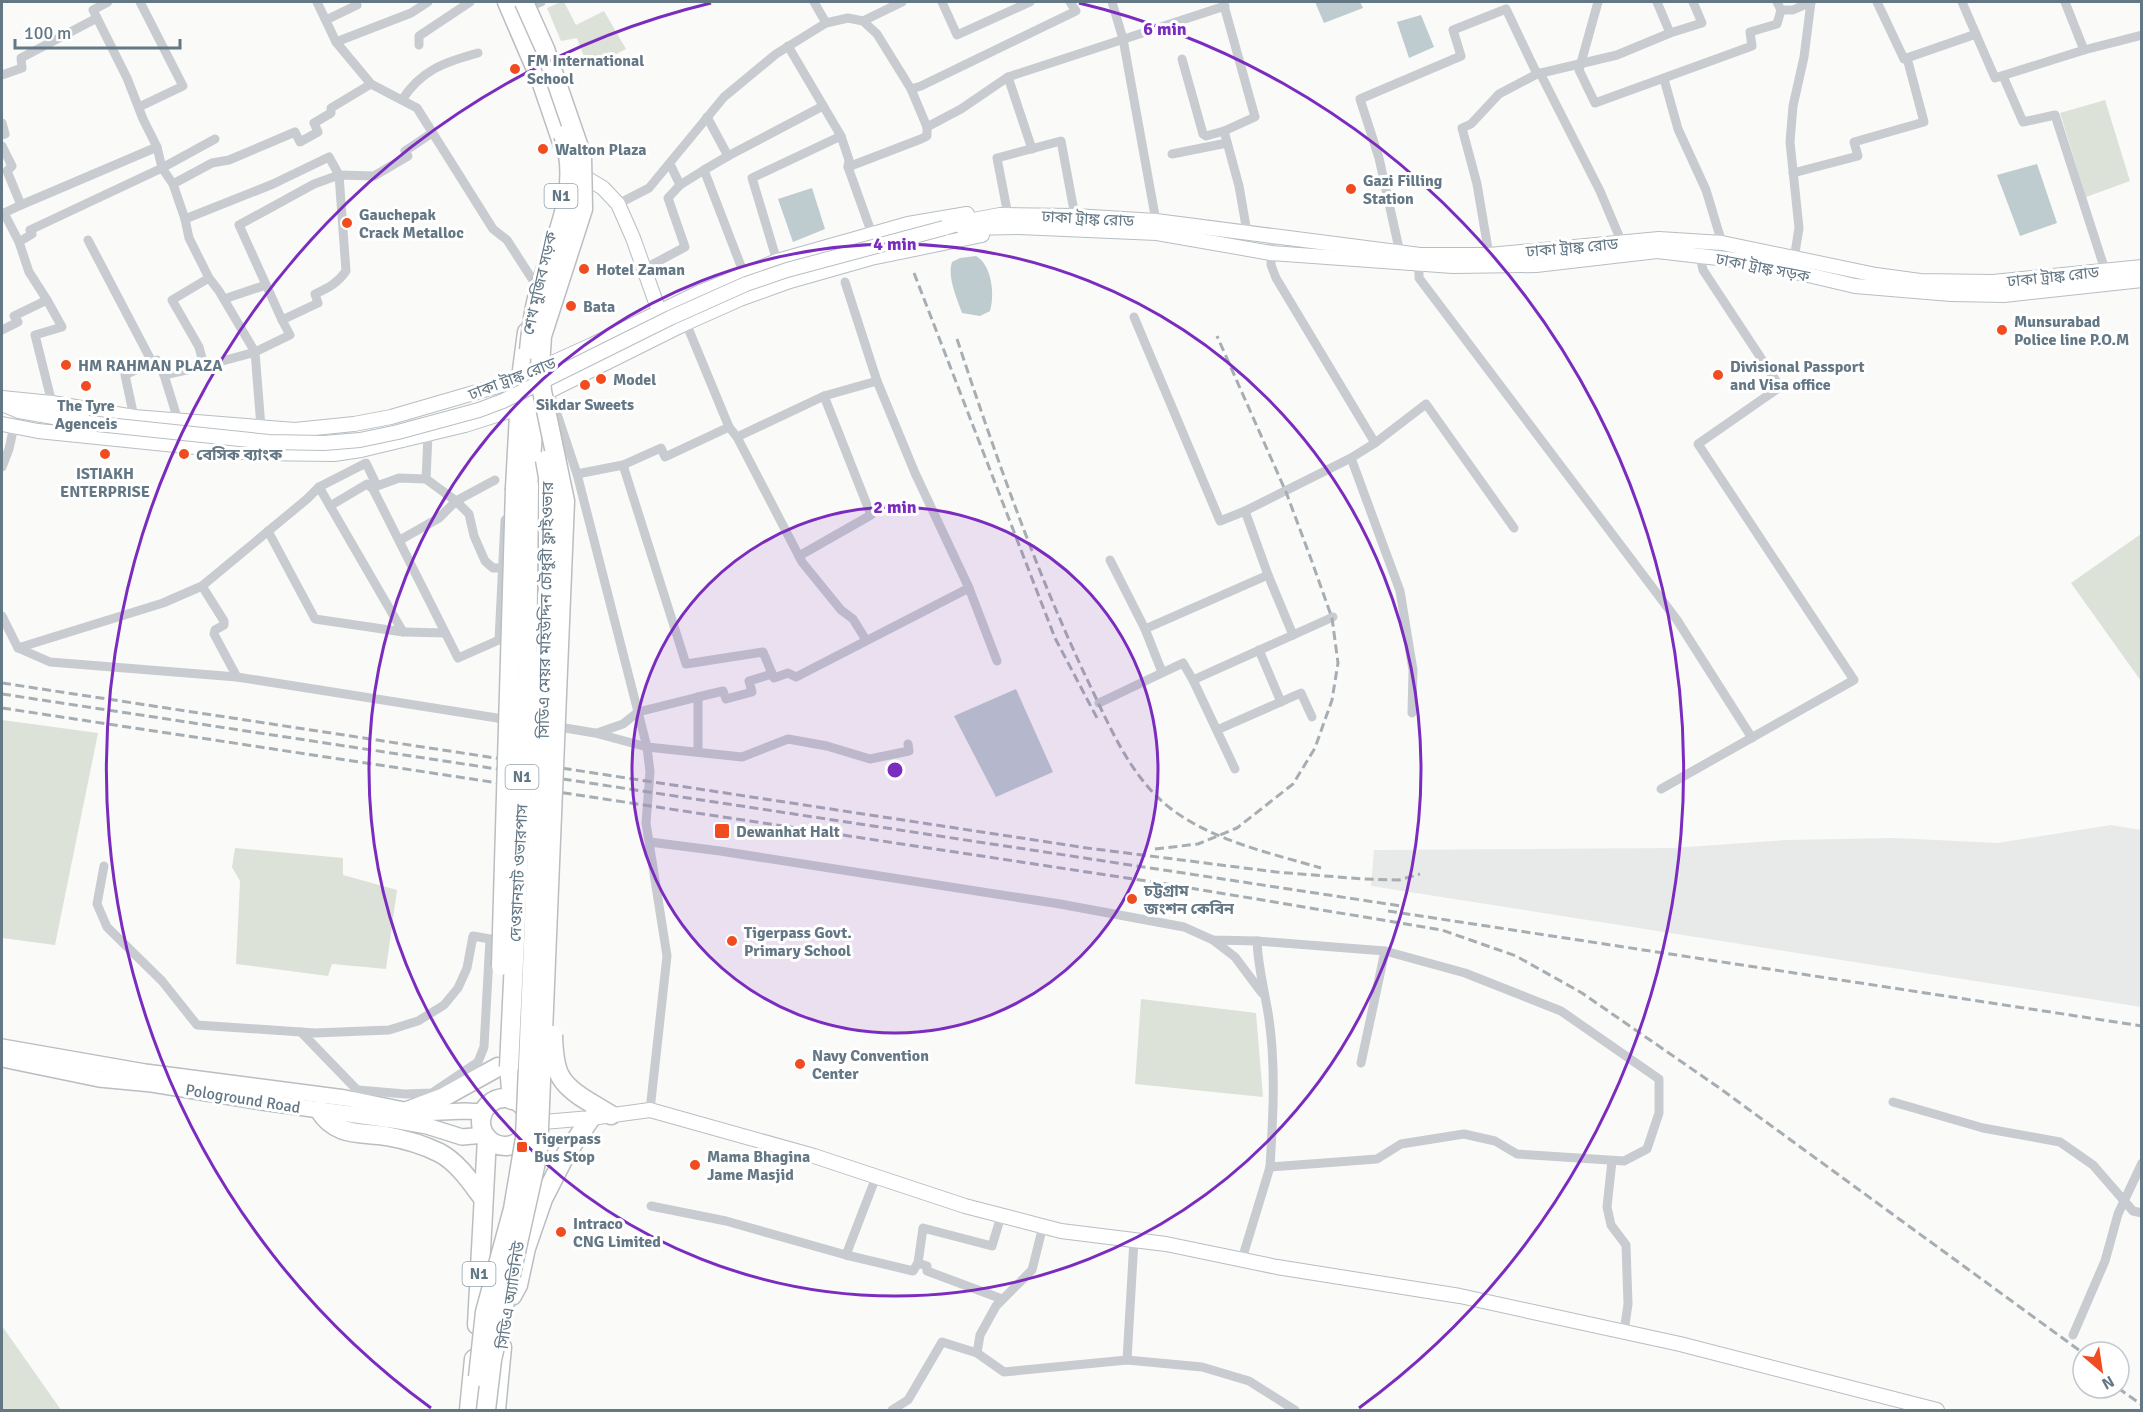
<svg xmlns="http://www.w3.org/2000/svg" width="2143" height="1412" font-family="Signika,'Noto Sans Bengali',sans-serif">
  <rect width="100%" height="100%" fill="#fafaf8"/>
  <!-- built -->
  <path fill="#e8e9e9" d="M 2111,825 L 2141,830 L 2141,1007 L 1371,886 L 1374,850 L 1673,848 L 1786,840 L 1895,838 L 1997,843 Z"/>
  <!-- green -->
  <g fill="#dce2d8">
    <path d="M 561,2 L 564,2 L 576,25 L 604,11 L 626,49 L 605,60 L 601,55 L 586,62 L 577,38 L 561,41 L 547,8 Z"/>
    <path d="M 2105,100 L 2130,181 L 2086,197 L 2060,113 Z"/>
    <path d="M 2141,534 L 2142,535 L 2141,681 L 2071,583 Z"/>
    <path d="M 2,720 L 98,733 L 55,945 L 2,938 Z"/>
    <path d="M 235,848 L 343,858 L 343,875 L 397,890 L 386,969 L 332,964 L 328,976 L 236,964 L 240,881 L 232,867 Z"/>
    <path d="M 1141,999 L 1256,1013 L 1263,1097 L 1135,1084 Z"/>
    <path d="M 2,1326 L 61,1410 L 2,1410 Z"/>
  </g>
  <!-- water -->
  <g fill="#becbcf">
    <path d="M 1315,2 L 1360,2 L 1363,8 L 1324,23 Z"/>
    <path d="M 1421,15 L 1434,47 L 1409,58 L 1397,22 Z"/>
    <path d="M 2037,164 L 2057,223 L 2020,236 L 1997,175 Z"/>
    <path d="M 812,188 L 825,229 L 793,242 L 778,199 Z"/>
    <path d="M 976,256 C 992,265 995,295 990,311 L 980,316 L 962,313 C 957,298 947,277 952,262 L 960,258 Z"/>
    <path d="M 1016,689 L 1053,772 L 996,797 L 954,716 Z"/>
  </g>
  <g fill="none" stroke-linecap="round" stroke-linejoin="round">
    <!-- secondary casing -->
    <g stroke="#b7bec3" stroke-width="16">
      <g id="secondary">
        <path d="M 588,179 L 603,188 L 618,204 L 633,238 L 659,311"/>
        <path d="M 944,228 L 968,221 L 1000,215 L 1075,216 L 1156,221 L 1420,255 L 1489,255 L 1659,239 L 1722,243 L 1876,275 L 1920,281 L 1993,282 L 2142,267"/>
        <path d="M 963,228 L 1019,227 L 1157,233 L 1271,253 L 1453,266 L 1536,265 L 1657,251 L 1753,262 L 1855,286 L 1951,294 L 2004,295 L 2142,280"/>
        <path d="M 2,398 L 52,403 L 134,417 L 295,430 L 354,424 L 391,417 L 508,383 L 592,345 L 698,293 L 777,261 L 908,224 L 967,214"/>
        <path d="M 2,404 L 19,411 L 88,423"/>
        <path d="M 2,424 L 38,431 L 254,453 L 334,454 L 361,450 L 465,425 L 509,411 L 686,323 L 740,299 L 790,281 L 871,258 L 982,235"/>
        <path d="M 531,1123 L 591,1118 L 650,1110 L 814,1156 L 965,1206 L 1061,1231 L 1166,1244 L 1277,1267 L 1460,1296 L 1680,1344 L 1937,1410"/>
      </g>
    </g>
    <!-- primary casing -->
    <g stroke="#b8bec2" stroke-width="18">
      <g id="primary">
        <path d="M 2,1047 L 145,1072 L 345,1098 L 419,1113 L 465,1111 L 483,1112"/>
        <path d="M 2,1059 L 99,1079 L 152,1084 L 262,1102 L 399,1121 L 427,1126 L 462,1137 L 485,1135"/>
      </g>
    </g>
    <!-- highway casing -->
    <g stroke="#babec1" stroke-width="21">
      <g id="highway">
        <path d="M 507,2 L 541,81 L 565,151"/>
        <path d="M 529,486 L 537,379"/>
        <path d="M 515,488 L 521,378 L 527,332"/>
        <path d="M 509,1067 L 512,1100"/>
        <circle cx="505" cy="1122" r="24"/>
        <path d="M 591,1103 L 611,1115"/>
        <path d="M 319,1110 C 336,1137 359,1132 386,1136 C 403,1139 424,1145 440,1153 C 458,1163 470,1181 482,1197"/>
        <path d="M 407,1111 L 442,1098 L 498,1067"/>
        <path d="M 512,1296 L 518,1285 L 526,1248 L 543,1199 L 566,1154 L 591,1118"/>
        <path d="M 477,1325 L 487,1138"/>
        <path d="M 469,1410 L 474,1359"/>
        <path d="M 496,1410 L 502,1347"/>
      </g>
    </g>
    <!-- street -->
    <g stroke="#c8ccd0" stroke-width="9">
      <path d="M 108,2 L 93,10 L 127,78 L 143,119 L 157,147 L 162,168 L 173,184 L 185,219 L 189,238 L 209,278 L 219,291 L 255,352 L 261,427"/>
      <path d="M 317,2 L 336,42 L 371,84 L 417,108 L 493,229 L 507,240 L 536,285"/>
      <path d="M 814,2 L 826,23"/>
      <path d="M 942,2 L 957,35 L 1030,2"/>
      <path d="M 1112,2 L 1123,39 L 1156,221"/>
      <path d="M 1223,2 L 1255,117 L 1224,131 L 1239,186 L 1247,232"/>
      <path d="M 1598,2 L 1579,70 L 1595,103 L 1752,46 L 1750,32 L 1777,24 L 1781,10"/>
      <path d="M 1657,2 L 1670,33 L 1702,23 L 1693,2"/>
      <path d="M 1777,2 L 1781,10 L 1793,10 L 1811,2"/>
      <path d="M 1877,2 L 1904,59 L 1976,34"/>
      <path d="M 1962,2 L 1995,78 L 2084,50"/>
      <path d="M 2065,2 L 2084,50 L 2142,35"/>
      <path d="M 530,6 L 541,2"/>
      <path d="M 326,20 L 357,5 L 356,2"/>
      <path d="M 863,21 L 902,2"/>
      <path d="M 336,42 L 411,13 L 428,2"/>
      <path d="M 419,45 L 419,36 L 470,2"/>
      <path d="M 788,46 L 841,136"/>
      <path d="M 1182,59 L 1203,134 L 1206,136 L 1224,131"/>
      <path d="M 1540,73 L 1600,191 L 1622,243"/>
      <path d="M 2,75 L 22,68 L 21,58 L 97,18"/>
      <path d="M 2003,76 L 2023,122 L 2055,115 L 2105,270"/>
      <path d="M 1008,77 L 1032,149"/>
      <path d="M 1664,79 L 1678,129 L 1706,190 L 1722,243"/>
      <path d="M 911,89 L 927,127 L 961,109 L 1008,77 L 1225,6"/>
      <path d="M 402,100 C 421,70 445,62 478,53"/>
      <path d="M 139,107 L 183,86 L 140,2"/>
      <path d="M 707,117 L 728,156 L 704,170 L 744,274"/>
      <path d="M 2,123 L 5,134 L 2,135"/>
      <path d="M 2,146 L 12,166 L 7,171 L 21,205 L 157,147"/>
      <path d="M 1172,154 L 1227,143"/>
      <path d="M 728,156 L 823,106"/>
      <path d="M 848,167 L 872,234"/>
      <path d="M 1793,173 L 1858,156 L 1854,142 L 1924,122 L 1907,58"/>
      <path d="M 173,184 L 212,163 L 229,160 L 295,132 L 300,142 L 318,132 L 314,123 L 331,113 L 331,108 L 371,84"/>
      <path d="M 680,185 L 704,170"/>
      <path d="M 618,204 L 649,188 L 724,97 L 776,54 L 826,23 L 848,18 L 863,21 L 877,34 L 911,89 L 921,86 L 1076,11 L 1070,2"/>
      <path d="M 1008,215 L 997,158 L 1061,141 L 1075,216"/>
      <path d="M 185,219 L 273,184 L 329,157 L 339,175 L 346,271 C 338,283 328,288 315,294 L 318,303 L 282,320 L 290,335 L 255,352 L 204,366 L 199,347 L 172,300 L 209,278"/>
      <path d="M 1272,236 L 1271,265 L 1276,278 L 1375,443"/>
      <path d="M 88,240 L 152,362"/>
      <path d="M 19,242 L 4,213 L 21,205"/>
      <path d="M 1400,253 L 1379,158 L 1360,99 L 1461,56 L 1453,30 L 1506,9 L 1537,74"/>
      <path d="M 1489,255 L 1477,184 L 1462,128 L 1471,124 L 1499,94 L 1537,74 L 1617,55 L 1670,33"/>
      <path d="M 1794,259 L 1799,228 L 1790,142 L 1793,106 L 1804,57 L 1811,2"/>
      <path d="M 777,261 L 752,178 L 841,136 L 849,160 L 848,167 L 921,139 L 927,136 L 927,127"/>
      <path d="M 1419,261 L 1419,278 L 1677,620 L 1752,738"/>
      <path d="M 644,269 L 685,247 L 668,198 L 680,185 L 670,164"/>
      <path d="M 845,282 L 877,381"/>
      <path d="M 224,299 L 266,285"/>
      <path d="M 47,300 L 62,327 L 35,335 L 52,403"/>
      <path d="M 1134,317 L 1220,521 L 1245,511"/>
      <path d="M 282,320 L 239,225 L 314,184 L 339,175 L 374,176 L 408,156 L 405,151 L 432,133"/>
      <path d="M 686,323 L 729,427 L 737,437 L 802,562 L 841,610 L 853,619 L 866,640"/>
      <path d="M 2,330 L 18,322 L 14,316 L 47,300 L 29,272 L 19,242 L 32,234 L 30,230 L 162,168 L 215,139"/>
      <path d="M 552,399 L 577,474 L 647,747 L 650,772 L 646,823 L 667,956 L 650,1110"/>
      <path d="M 134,417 L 125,375 L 157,360 L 164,375"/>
      <path d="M 178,420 L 164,375 L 204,366"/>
      <path d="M 1351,458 L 1400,591 L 1413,670 L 1412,713"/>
      <path d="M 623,465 L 661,448 L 665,457 L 729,427"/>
      <path d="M 2,467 L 9,449 L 14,426"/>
      <path d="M 577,474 L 623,465 L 686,664 L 763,652 L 774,678 L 788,673 L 796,677 L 969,588 L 915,473 L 877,381 L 824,396 L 737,437"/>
      <path d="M 426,479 L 428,435"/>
      <path d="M 377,486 L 399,478 L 426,479 L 456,501 L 469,514 L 474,536 L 485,561 L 493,568 L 502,568"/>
      <path d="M 330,506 L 367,484 L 373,489"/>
      <path d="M 268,531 L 315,619 L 403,632 L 319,487"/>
      <path d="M 400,540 L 439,518 L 456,501 L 495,480"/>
      <path d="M 799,556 L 871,515 L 824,396"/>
      <path d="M 1110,560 L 1145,629 L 1162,672"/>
      <path d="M 1268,575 L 1245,511 L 1351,458 L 1375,443 L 1426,404 L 1514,528"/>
      <path d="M 202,586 L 224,621 L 224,625 L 215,630 L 214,634 L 237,677"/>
      <path d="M 969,588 L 997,661"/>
      <path d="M 2,616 L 18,648 L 50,662 L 237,677 L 510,720"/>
      <path d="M 1145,629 L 1268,575 L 1293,635"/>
      <path d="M 403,632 L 445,633"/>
      <path d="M 18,648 L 163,603 L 202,586 L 307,499 L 319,487 L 366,463 L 377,486 L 373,489 L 458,658 L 499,640 L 505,520"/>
      <path d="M 1259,650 L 1281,702"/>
      <path d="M 1193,680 L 1235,769"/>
      <path d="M 1099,703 L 1183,663 L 1193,680 L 1333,617"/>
      <path d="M 553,726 L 595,733 L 647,747 L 742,757 L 788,739 L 827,746 L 870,759 L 909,751 L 908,744"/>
      <path d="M 1217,730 L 1301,693 L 1312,717"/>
      <path d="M 597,733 L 623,724 L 638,712 L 698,697"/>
      <path d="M 698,752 L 698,697 L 723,691 L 726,699 L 752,692 L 749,681 L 772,674"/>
      <path d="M 1661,789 L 1854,680 L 1698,444 L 1780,387 L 1703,270 L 1700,256"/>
      <path d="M 650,842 L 720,851 L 1060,904 L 1184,927 L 1213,940 L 1257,941 C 1258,968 1265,992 1269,1019 C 1276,1068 1273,1118 1270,1167 L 1377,1159 L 1401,1144 L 1464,1134 L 1495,1141 L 1517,1154 L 1624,1161 L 1647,1149 L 1659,1113 L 1659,1079 L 1561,1011 L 1465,973 L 1385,951"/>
      <path d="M 104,866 L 97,904 L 107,927 L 162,981 L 197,1025 L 315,1033 L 389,1030 L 418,1021 L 444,1005 L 458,988 L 467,968 L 473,936 L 490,939 L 484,1047 L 478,1062 L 432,1093 L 405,1094 L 358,1090"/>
      <path d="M 1213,940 L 1235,957 L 1262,993"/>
      <path d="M 1257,941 L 1385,951 L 1361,1063"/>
      <path d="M 301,1032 L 360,1093"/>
      <path d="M 1893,1102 L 1983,1128 L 2060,1142 L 2093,1165 L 2133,1211 L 2142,1213"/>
      <path d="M 1612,1161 L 1607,1207 L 1611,1225 L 1626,1245 L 1628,1304 L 1624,1332"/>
      <path d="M 651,1206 L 726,1221 L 846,1255 L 876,1177"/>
      <path d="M 846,1255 L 913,1271 L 918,1263 L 927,1266 L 927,1271 L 1002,1299"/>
      <path d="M 1242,1259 L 1270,1167"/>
      <path d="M 918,1263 L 923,1228 L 992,1246 L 1001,1216"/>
      <path d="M 2073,1335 L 2105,1261 L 2118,1214 L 2142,1163"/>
      <path d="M 977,1353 L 1004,1372 L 1127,1360 L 1202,1367 L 1249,1381 L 1295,1410"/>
      <path d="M 1127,1360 L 1134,1240"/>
      <path d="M 892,1410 L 908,1400 L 942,1342 L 977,1353 L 980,1335 L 996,1306 L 1032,1270 L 1043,1226"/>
    </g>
    <!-- secondary -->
    <use href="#secondary" stroke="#fff" stroke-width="14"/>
    <!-- primary -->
    <use href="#primary" stroke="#fff" stroke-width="15"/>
    <!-- highway -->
    <use href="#highway" stroke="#fff" stroke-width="18"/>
    <!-- rail -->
    <g stroke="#a6aeb3" stroke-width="3" stroke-dasharray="9 4.5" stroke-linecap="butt">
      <path d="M 914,273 L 1055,638 L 1097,718"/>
      <path d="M 957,339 C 995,454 1034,566 1085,675 C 1108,722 1128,775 1170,808 C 1213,841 1270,853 1321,868"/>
      <path d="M 2,683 L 1087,848 L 1276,872 L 1363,879 L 1399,880 L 1420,874"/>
      <path d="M 2,694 L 1401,906"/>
      <path d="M 2,708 L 1160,883 L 1442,930 L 1516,956 L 1582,993 L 1718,1087 L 2083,1353"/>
      <path d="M 1155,849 L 1198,844 L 1237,828 L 1293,784 L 1315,748 L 1332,700 L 1338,663 L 1332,618 L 1311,559 L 1286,492 L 1217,336"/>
      <path d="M 1388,911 L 2142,1026"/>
      <path d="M 2118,1388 L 2142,1405"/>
    </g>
    <!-- secondary-bridge casing -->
    <g stroke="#b7bec3" stroke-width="16" stroke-linecap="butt">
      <path id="secondary-bridge" d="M 88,423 L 269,442 L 324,443 L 360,440 L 398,432 L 479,410 L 503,401 L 670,318 L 746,284 L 787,270 L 944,228"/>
    </g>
    <!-- highway-bridge casing -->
    <g stroke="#babec1" stroke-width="21" stroke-linecap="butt">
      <g id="highway-bridge">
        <path d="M 529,350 C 531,329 534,307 540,287 C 555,236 582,188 563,135"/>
        <path d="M 501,966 L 515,488"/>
        <path d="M 553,1035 C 554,1072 558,1084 591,1103"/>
        <path d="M 509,1067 L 527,684 L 529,486"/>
        <path d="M 478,1377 L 485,1312 L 513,1209 L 525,1138 L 548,585 L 548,477 L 545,460"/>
        <path d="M 486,1410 L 492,1360 L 538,1153 L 565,501 L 542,391 L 540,366 L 542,336 L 583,209 L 582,156 L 545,49 L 524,2"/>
      </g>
    </g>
    <!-- secondary-bridge -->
    <use href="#secondary-bridge" stroke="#fff" stroke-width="14"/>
    <!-- highway-bridge -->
    <use href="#highway-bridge" stroke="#fff" stroke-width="18"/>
  </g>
  <!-- distance rings -->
  <circle cx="895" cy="770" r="263" fill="#7b2cbf" fill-opacity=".12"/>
  <g fill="none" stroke="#7b2cbf" stroke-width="3">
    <circle cx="895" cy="770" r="263"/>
    <circle cx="895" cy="770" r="526"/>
    <path d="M431 1408A789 789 0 0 1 711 3M1079 3A789 789 0 0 1 1359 1408"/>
  </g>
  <!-- markers -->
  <g fill="#f14c20" stroke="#fff" stroke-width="2">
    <circle cx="515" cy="69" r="6"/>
    <circle cx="543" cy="149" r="6"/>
    <circle cx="1351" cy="189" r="6"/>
    <circle cx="347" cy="223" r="6"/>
    <circle cx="584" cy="269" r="6"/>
    <circle cx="571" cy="306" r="6"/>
    <circle cx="2002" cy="330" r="6"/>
    <circle cx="66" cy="365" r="6"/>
    <circle cx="1718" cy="375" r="6"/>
    <circle cx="601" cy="379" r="6"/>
    <circle cx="585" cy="385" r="6"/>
    <circle cx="86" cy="386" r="6"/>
    <circle cx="105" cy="454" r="6"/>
    <circle cx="184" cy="454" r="6"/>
    <rect x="714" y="823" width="16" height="16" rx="3"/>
    <circle cx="1132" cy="899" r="6"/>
    <circle cx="732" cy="941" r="6"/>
    <circle cx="800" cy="1064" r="6"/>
    <rect x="516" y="1141" width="12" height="12" rx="3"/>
    <circle cx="695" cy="1165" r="6"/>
    <circle cx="561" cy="1232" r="6"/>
  </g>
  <g text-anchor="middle" stroke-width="6" stroke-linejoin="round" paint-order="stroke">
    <!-- shield labels -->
    <g fill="#fff" stroke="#92a0aa" stroke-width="1.5">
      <rect x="544.5" y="184" width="33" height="24" rx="4.5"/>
      <rect x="505.5" y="765" width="33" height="24" rx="4.5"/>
      <rect x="462.5" y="1262" width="33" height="24" rx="4.5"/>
    </g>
    <g font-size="15" font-weight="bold" fill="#637785">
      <text x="561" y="201">N1</text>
      <text x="522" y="782">N1</text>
      <text x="479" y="1279">N1</text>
    </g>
    <!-- poi labels -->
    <g font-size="16" font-weight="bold" fill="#637785" stroke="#fff" text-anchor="start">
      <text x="527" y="66">FM International<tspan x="527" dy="18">School</tspan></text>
      <text x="555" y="155">Walton Plaza</text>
      <text x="1363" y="186">Gazi Filling<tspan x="1363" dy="18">Station</tspan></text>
      <text x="359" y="220">Gauchepak<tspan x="359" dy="18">Crack Metalloc</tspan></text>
      <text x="596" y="275">Hotel Zaman</text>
      <text x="583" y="312">Bata</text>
      <text x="2014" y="327">Munsurabad<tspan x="2014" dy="18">Police line P.O.M</tspan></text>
      <text x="78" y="371">HM RAHMAN PLAZA</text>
      <text x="1730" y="372">Divisional Passport<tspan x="1730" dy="18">and Visa office</tspan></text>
      <text x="613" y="385">Model</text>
      <text x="585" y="410" text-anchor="middle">Sikdar Sweets</text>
      <text x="86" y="411" text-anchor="middle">The Tyre<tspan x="86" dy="18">Agenceis</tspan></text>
      <text x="196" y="460">বেসিক ব্যাংক</text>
      <text x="105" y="479" text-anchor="middle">ISTIAKH<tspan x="105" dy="18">ENTERPRISE</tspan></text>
      <text x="736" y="837">Dewanhat Halt</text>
      <text x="1144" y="896">চট্টগ্রাম<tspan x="1144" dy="18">জংশন কেবিন</tspan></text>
      <text x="744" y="938">Tigerpass Govt.<tspan x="744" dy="18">Primary School</tspan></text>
      <text x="812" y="1061">Navy Convention<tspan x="812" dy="18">Center</tspan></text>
      <text x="534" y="1144">Tigerpass<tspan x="534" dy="18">Bus Stop</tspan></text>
      <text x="707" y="1162">Mama Bhagina<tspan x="707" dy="18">Jame Masjid</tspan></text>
      <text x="573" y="1229">Intraco<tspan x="573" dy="18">CNG Limited</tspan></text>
    </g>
    <!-- street labels -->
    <g font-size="16" fill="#637785" stroke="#fff">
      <text transform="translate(1088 218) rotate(3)" y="6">ঢাকা ট্রাঙ্ক রোড</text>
      <text transform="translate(1572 247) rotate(-5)" y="6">ঢাকা ট্রাঙ্ক রোড</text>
      <text transform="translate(1763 267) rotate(11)" y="6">ঢাকা ট্রাঙ্ক সড়ক</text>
      <text transform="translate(2053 276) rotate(-6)" y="6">ঢাকা ট্রাঙ্ক রোড</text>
      <text transform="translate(539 283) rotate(-77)" y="6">শেখ মুজিব সড়ক</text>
      <text transform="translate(512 378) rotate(-21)" y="6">ঢাকা ট্রাঙ্ক রোড</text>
      <text transform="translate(545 610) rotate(-89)" y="6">সিডিএ মেয়র মহিউদ্দিন চৌধুরী ফ্লাইওভার</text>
      <text transform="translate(518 873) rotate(-87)" y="6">দেওয়ানহাট ওভারপাস</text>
      <text transform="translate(243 1098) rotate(9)" y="6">Pologround Road</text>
      <text transform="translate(510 1295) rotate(-81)" y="6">সিডিএ অ্যাভিনিউ</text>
    </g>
  </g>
  <circle cx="895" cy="770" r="9" fill="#7b2cbf" stroke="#fff" stroke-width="3"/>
  <g font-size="18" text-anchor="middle" font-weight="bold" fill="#7b2cbf" stroke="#fff" stroke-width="6" stroke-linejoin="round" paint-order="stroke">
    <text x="1165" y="35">6 min</text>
    <text x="895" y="250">4 min</text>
    <text x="895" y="513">2 min</text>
  </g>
  <!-- border -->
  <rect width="2143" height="1412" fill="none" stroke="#637785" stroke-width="6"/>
  <!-- north arrow -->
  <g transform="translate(2101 1370) rotate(151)"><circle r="28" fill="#ffffff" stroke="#c1c9ce" stroke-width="1.5"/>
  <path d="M0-4.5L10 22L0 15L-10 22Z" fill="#f14c20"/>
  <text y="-9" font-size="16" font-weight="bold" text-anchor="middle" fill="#637785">N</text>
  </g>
  <!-- scale -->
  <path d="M15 39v9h165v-9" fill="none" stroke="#637785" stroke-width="3"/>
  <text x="24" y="39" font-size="18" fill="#637785" stroke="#ffffff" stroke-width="4.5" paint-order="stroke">100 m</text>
</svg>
